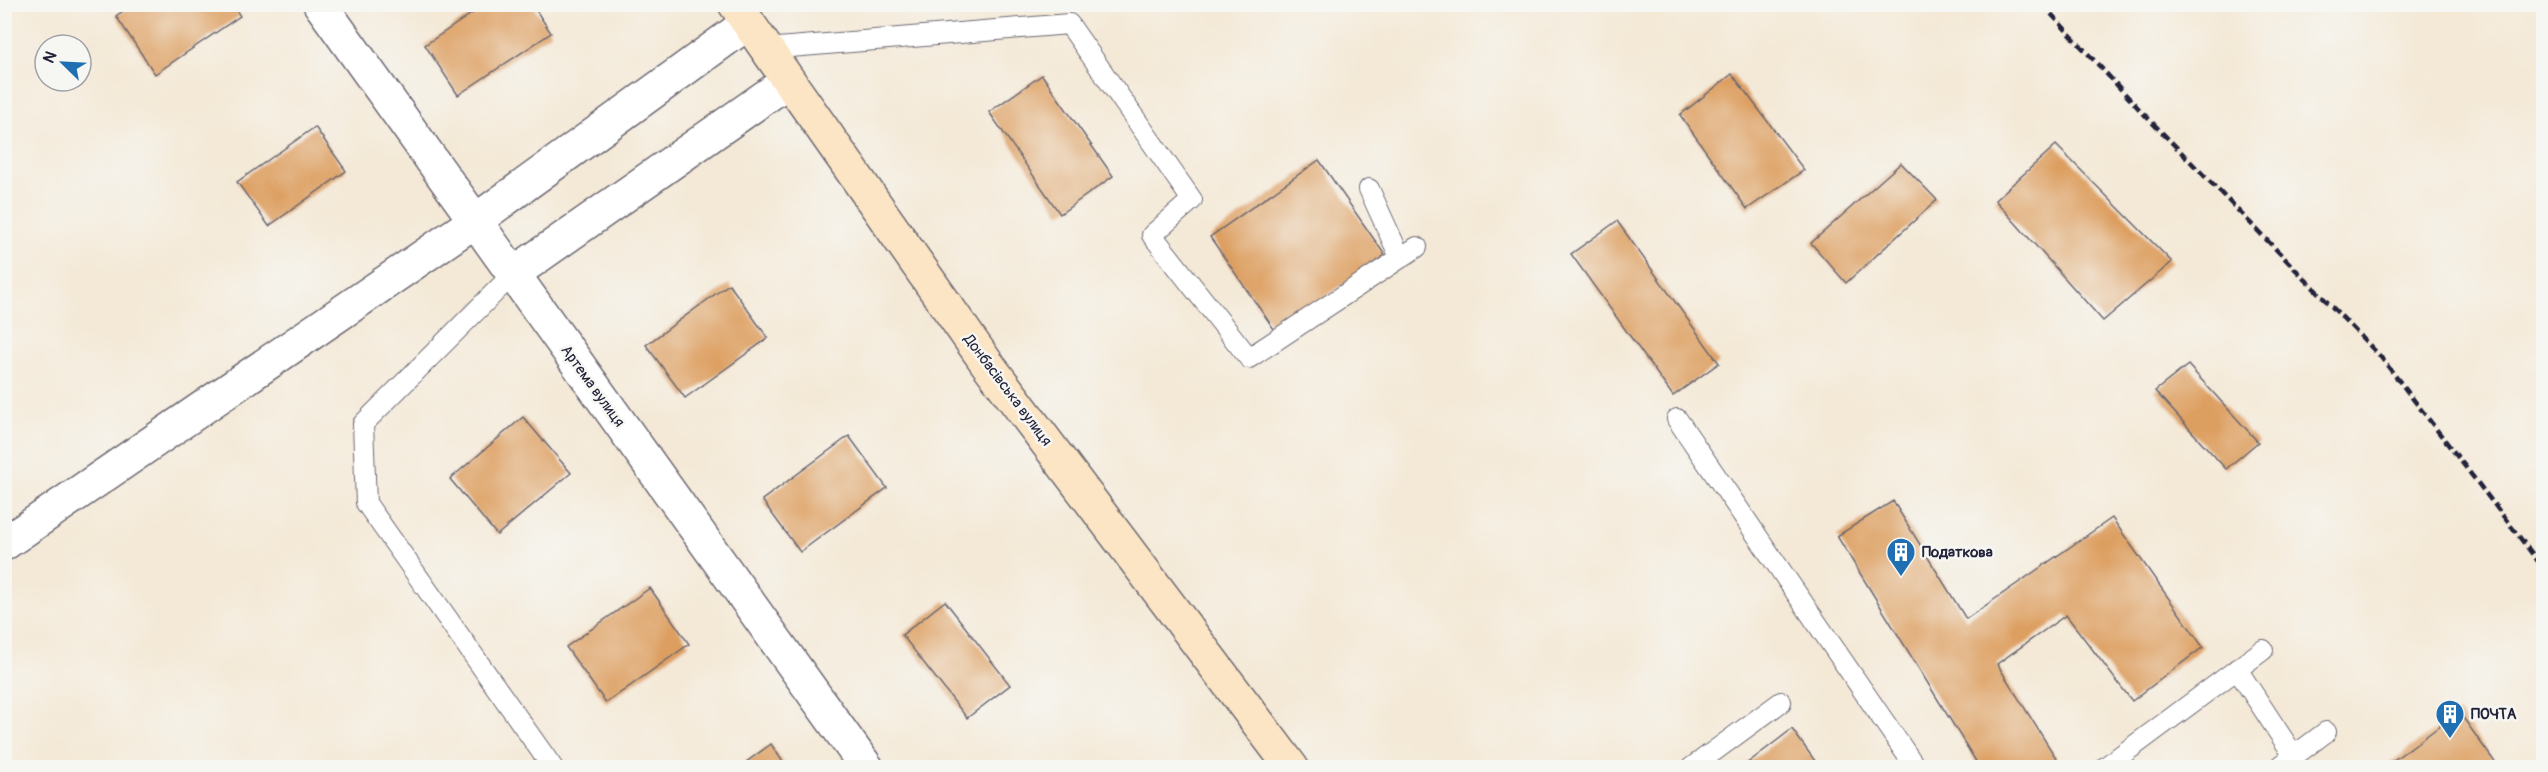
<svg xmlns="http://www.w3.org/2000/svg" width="2548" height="772" font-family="Pangolin,sans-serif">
  <rect width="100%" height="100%" fill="#f6f6f2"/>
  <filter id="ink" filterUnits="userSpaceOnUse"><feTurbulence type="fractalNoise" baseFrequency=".0167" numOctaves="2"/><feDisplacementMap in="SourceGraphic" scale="12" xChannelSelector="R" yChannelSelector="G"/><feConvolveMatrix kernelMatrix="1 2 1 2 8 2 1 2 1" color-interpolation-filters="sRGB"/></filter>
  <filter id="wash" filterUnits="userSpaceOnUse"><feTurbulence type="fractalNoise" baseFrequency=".008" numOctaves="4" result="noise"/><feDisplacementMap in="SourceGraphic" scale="24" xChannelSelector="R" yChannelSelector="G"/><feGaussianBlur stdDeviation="1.35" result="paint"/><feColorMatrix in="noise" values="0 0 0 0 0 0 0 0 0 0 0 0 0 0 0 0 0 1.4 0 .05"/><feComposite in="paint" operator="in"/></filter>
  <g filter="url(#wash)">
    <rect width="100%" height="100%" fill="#f4e9d7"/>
    <g id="blocks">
      <!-- building -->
      <g fill="#dd9f61">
        <path d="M 133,4 L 232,4 L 240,16 L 155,74 L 116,16 Z"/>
        <path d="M 486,4 L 532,4 L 551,33 L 458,95 L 425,45 Z"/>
        <path d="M 1732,74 L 1804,170 L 1747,209 L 1680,115 Z"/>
        <path d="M 1042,75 L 1113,176 L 1060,214 L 989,112 Z"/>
        <path d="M 315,127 L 346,171 L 269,226 L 237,182 Z"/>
        <path d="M 2056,145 L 2172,262 L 2103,321 L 1995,200 Z"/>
        <path d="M 1319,160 L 1385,255 L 1276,332 L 1210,237 Z"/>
        <path d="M 1901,163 L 1937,200 L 1846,283 L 1811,243 Z"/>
        <path d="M 1617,221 L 1719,363 L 1673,396 L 1571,254 Z"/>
        <path d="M 729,284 L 768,338 L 685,398 L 646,345 Z"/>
        <path d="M 2188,365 L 2258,442 L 2226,469 L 2155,391 Z"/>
        <path d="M 523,417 L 571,473 L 497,535 L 450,479 Z"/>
        <path d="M 849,436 L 887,488 L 800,552 L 762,500 Z"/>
        <path d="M 1893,501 L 1966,619 L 2112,518 L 2203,647 L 2132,701 L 2066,615 L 1997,664 L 2056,758 L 2041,768 L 1980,768 L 1837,536 Z"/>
        <path d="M 650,588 L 689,644 L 606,703 L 566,647 Z"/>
        <path d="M 945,601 L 1010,685 L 967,718 L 902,635 Z"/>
        <path d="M 2459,712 L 2499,768 L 2383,768 Z"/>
        <path d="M 1792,729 L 1820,768 L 1741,768 Z"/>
        <path d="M 771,744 L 787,768 L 738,768 Z"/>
      </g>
    </g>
  </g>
  <g filter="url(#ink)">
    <use href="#blocks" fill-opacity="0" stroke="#6c6872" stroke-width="1.5"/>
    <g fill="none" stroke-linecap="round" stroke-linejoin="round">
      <!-- lane casing -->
      <g stroke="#6c6872" stroke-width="22">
        <g id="lane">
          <path d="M 766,49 L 1069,24 L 1192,200 L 1152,235 L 1249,358 L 1417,247"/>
          <path d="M 1369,189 L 1400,257"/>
          <path d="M 513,274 L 363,424 L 366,503 L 553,768"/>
          <path d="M 1677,419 L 1916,768"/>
          <path d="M 2237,669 L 2294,756"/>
          <path d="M 1691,768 L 1781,702"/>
          <path d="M 2104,768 L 2263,650"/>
          <path d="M 2278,768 L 2326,732"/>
        </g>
      </g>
      <!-- street casing -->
      <g stroke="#6c6872" stroke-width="36">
        <g id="street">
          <path d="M 320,4 L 867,768"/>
          <path d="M 513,274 L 788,81"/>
          <path d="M 4,544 L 475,221 L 748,23"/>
        </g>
      </g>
      <!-- secondary casing -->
      <g stroke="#6c6872" stroke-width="36">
        <path id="secondary" d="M 735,4 L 986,362 L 1292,768"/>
      </g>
      <!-- lane -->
      <use href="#lane" stroke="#fff" stroke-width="20"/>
      <!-- street -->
      <use href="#street" stroke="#fff" stroke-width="33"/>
      <!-- secondary -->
      <use href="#secondary" stroke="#fce5c4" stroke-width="33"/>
      <!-- rail -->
      <path stroke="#22223b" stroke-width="4.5" stroke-dasharray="9 4.5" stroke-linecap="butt" d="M 2042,4 L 2141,111 L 2380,356 L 2544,569"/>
    </g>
  </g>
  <!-- icons -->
  <defs>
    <g id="building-pin" transform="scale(1.5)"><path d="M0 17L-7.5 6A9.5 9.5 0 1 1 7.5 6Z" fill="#1f6fb2" stroke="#f6f6f2"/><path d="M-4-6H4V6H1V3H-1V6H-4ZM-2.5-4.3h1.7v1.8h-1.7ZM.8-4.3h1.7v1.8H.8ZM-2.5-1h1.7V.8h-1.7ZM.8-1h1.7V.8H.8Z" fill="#fff"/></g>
  </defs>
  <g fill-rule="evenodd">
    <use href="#building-pin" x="1901" y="552"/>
    <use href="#building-pin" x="2450" y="714"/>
  </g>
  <g text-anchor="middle" stroke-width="5" stroke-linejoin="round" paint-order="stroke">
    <!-- street labels -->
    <g font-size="15" fill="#22223b" stroke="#f6f6f2">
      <text transform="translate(593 386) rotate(54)" y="5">Артема вулиця</text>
      <text transform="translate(1008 390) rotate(53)" y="5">Донбасівська вулиця</text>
    </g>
    <!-- poi labels -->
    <g font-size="15" font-weight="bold" fill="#22223b" stroke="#f6f6f2" text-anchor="start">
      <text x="1922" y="557">Податкова</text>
      <text x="2471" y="719">ПОЧТА</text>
    </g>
  </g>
  <!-- margin -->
  <rect width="2548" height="772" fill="none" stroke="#f6f6f2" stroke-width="24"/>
  <!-- north arrow -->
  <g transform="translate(63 63) rotate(294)"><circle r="28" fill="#f6f6f2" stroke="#a1a1a9" stroke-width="1.5"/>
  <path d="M0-4.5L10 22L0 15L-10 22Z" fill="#1f6fb2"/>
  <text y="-9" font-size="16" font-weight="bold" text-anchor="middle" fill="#22223b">N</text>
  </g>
</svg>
